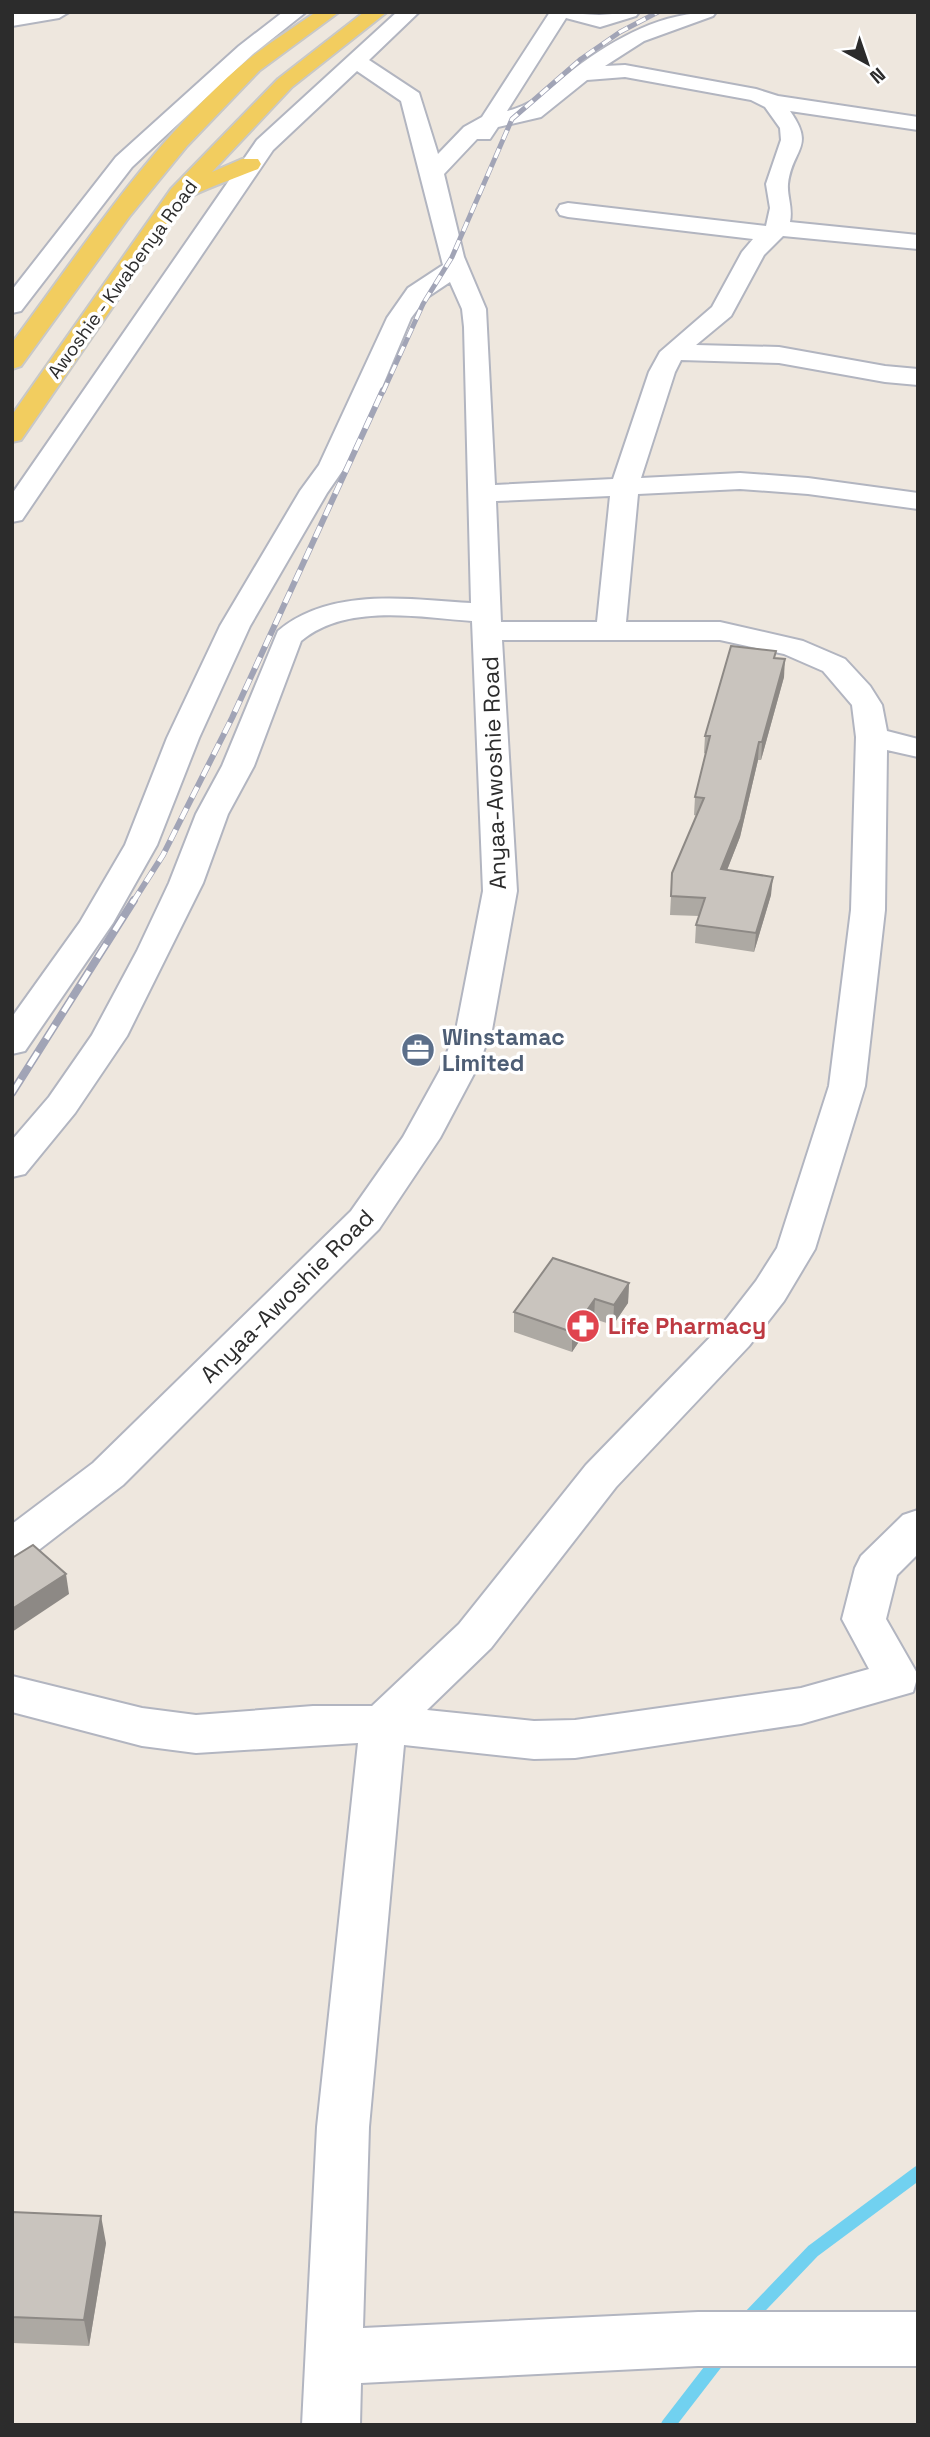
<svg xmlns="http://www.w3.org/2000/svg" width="930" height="2437" font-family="'Space Grotesk',sans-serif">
  <rect width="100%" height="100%" fill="#eee7de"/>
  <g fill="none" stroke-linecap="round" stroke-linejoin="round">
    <!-- stream -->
    <g stroke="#71d1f0" stroke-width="14">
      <path d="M 745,2322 L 813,2251 L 918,2173"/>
      <path d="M 668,2425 L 722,2355"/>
    </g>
    <!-- minor casing -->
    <g stroke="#b2b5c0" stroke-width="4">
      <g id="minor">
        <path d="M 22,12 L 69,12 L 59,18 L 12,26 L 12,14 Z"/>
        <path d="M 283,12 L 306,12 L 253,54 L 132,167 L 21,311 L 12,313 L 12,290 L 116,157 L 239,46 Z"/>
        <path d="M 397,12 L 419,12 L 369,60 L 419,93 L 438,154 L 464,127 L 482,117 L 550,12 L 599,15 L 639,12 L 636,16 L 600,27 L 566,18 L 507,111 C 534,105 553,86 574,69 C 617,37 662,12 716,12 L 713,16 L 644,41 L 605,66 L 625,65 L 756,89 L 778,96 L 918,117 L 918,130 L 790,111 C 816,148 792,148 788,184 C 787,197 793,207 790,222 L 918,235 L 918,249 L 783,236 L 764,255 L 731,316 L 696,345 L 779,347 L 885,366 L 918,369 L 918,385 L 885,382 L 779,363 L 681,360 L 675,372 L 641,478 L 740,473 L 808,478 L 918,493 L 918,509 L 808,494 L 740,489 L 638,494 L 626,622 L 720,622 L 803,641 L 845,659 L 870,686 L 882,705 L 887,731 L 918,739 L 918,757 L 887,750 L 885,910 L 865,1086 L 815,1249 L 784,1301 L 749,1346 L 616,1487 L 491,1648 L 427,1710 L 534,1721 L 575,1720 L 801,1688 L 869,1669 L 842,1619 L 855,1568 L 861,1556 L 903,1515 L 918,1510 L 918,1554 L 897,1575 L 886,1619 L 918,1675 L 913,1692 L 801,1724 L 575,1758 L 534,1759 L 404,1745 L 369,2127 L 363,2328 L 698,2312 L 918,2312 L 918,2366 L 698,2366 L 361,2383 L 360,2425 L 302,2425 L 317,2127 L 358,1743 L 196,1753 L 142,1746 L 12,1712 L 12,1676 L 142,1708 L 196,1715 L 313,1706 L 372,1706 L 459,1624 L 586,1465 L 721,1326 L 756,1281 L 777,1248 L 829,1086 L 851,910 L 856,737 L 852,705 L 823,671 L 784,654 L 720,640 L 502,640 L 517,891 L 492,1030 L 476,1070 L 440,1138 L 379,1229 L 123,1485 L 27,1559 L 12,1563 L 12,1524 L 93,1463 L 351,1211 L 403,1137 L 440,1070 L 456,1030 L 483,891 L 472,621 C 418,617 346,603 301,641 L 254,766 L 228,814 L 203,883 L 127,1036 L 75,1113 L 25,1174 L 12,1177 L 12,1140 L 49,1097 L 92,1035 L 137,951 L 169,883 L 196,814 L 222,766 L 278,631 C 330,587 407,599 471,603 L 464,327 L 462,309 L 450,282 L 426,298 L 411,318 L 364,430 L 345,467 L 327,493 L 250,626 L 199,738 L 157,845 L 113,923 L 25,1051 L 12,1054 L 12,1017 L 80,922 L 125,845 L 167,738 L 220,626 L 300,491 L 319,465 L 387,318 L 408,288 L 443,265 L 401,101 L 357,71 L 273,150 L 22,520 L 12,522 L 12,494 L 257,140 ZM 625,77 L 751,100 L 765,107 L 780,128 L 781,140 L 766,184 L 770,208 L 766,226 L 568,203 L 560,205 L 557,210 L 560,215 L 568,217 L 753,239 L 742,252 L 712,307 L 660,352 L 649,372 L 613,479 L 495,485 L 486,309 L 464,257 L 444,174 L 477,139 L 490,139 L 498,127 L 541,117 L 587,80 ZM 610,496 L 597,622 L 501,622 L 496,501 Z"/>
      </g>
    </g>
    <!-- major casing -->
    <g stroke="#c8c8c8" stroke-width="4">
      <g id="major">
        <path d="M 316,12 L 339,12 L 259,71 L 187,146 L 129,217 L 21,366 L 12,369 L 12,343 C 82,249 149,146 238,68 C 262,47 289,31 316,12 Z"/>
        <path d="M 364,12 L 387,12 L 292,87 L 212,172 L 242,159 L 258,159 L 261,164 L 258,169 C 246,174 191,194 187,199 L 21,440 L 12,442 L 12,415 L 171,189 L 278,79 Z"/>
      </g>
    </g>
    <!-- minor -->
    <use href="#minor" fill="#fff" fill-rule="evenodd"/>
    <!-- major -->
    <use href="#major" fill="#f2cd5f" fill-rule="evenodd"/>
    <!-- rail-far2 casing -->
    <g stroke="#a1a4b6" stroke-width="5">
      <path id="rail-far2" d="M 383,392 L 423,304 L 452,257 L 512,119 L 581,59 L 620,32 L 658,12"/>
    </g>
    <!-- rail-far1 casing -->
    <g stroke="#a1a4b6" stroke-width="6">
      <path id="rail-far1" d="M 133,902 L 163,855 L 232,718 L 383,390"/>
    </g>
    <!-- rail casing -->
    <g stroke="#a1a4b6" stroke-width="8">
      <path id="rail" d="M 12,1093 L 134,900"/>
    </g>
    <!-- rail-far2 -->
    <use href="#rail-far2" stroke="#fff" stroke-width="3.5" stroke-dasharray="10" stroke-linecap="butt"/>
    <!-- rail-far1 -->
    <use href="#rail-far1" stroke="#fff" stroke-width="4.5" stroke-dasharray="12" stroke-linecap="butt"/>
    <!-- rail -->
    <use href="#rail" stroke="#fff" stroke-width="5" stroke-dasharray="16" stroke-linecap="butt"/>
  </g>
  <!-- wall -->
  <g fill="#ada9a3">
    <path d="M 776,658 L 784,677 L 761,760 L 758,760 L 740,837 L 727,870 L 771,895 L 754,952 L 695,943 L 696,925 L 699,916 L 670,915 L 671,896 L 697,816 L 694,815 L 695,797 L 706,754 L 704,753 L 705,736 Z"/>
    <path d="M 629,1283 L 628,1303 L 613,1325 L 594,1319 L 572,1352 L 514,1332 L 514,1312 Z"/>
    <path d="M 12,2212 L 106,2243 L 89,2346 L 12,2343 Z"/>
  </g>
  <!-- shaded-wall -->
  <g fill="#8d8985">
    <path d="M 785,659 L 784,677 L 761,760 L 762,742 Z"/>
    <path d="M 759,742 L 758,760 L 740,837 L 720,888 L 721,869 Z"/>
    <path d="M 773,877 L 771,895 L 754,952 L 756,933 Z"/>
    <path d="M 629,1283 L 628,1303 L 613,1325 L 614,1305 Z"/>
    <path d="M 595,1299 L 594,1319 L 572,1352 L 572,1332 Z"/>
    <path d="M 66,1574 L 69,1594 L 12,1632 L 12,1609 Z"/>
    <path d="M 101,2216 L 106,2243 L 89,2346 L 84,2320 Z"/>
  </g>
  <!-- building -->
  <g fill="#c9c4be" stroke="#8d8985" stroke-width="2">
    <path d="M 731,646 L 776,651 L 774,658 L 785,659 L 762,742 L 759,742 L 741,819 L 721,869 L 773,877 L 756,933 L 696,925 L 705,898 L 671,896 L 672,873 L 704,798 L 695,797 L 710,736 L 705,736 Z"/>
    <path d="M 553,1258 L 629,1283 L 614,1305 L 595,1299 L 572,1332 L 514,1312 Z"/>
    <path d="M 33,1545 L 66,1574 L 12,1609 L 12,1558 Z"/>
    <path d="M 12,2212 L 101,2216 L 84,2320 L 12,2317 Z"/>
  </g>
  <!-- icons -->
  <defs>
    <g id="office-disc" transform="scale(1.75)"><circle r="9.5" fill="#5c6f8a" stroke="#fff"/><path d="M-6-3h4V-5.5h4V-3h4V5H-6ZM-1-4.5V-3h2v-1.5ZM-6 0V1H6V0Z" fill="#fff"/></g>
    <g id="pharmacy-disc" transform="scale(1.75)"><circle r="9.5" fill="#e0444e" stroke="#fff"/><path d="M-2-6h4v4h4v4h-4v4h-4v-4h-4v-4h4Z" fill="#fff"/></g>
  </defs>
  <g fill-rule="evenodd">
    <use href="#office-disc" x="418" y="1050"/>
    <use href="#pharmacy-disc" x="583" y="1326"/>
  </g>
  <g text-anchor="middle" stroke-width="7" stroke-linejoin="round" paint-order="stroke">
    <!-- far-street labels -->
    <g font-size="19" fill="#2c2c2c" stroke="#fff">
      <text transform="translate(122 279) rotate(-54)" y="7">Awoshie - Kwabenya Road</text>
    </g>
    <!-- street labels -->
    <g font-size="23" fill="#2c2c2c" stroke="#fff">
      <text transform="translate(494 773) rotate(-92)" y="8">Anyaa-Awoshie Road</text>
      <text transform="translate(287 1296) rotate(-45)" y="8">Anyaa-Awoshie Road</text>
    </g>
    <!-- service labels -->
    <g font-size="23" font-weight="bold" fill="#4e5e75" stroke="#fff" text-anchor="start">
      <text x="442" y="1045">Winstamac<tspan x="442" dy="26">Limited</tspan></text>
    </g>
    <!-- health labels -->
    <g font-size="23" font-weight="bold" fill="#be3a42" stroke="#fff" text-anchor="start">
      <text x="608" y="1334">Life Pharmacy</text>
    </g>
  </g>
  <!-- border -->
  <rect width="930" height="2437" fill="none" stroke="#2c2c2c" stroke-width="28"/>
  <!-- north arrow -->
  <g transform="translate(867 63) rotate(140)" stroke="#ffffff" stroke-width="5" paint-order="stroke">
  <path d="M0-5L12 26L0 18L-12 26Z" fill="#2c2c2c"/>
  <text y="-10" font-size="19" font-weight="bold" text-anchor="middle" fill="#2c2c2c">N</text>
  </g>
</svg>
